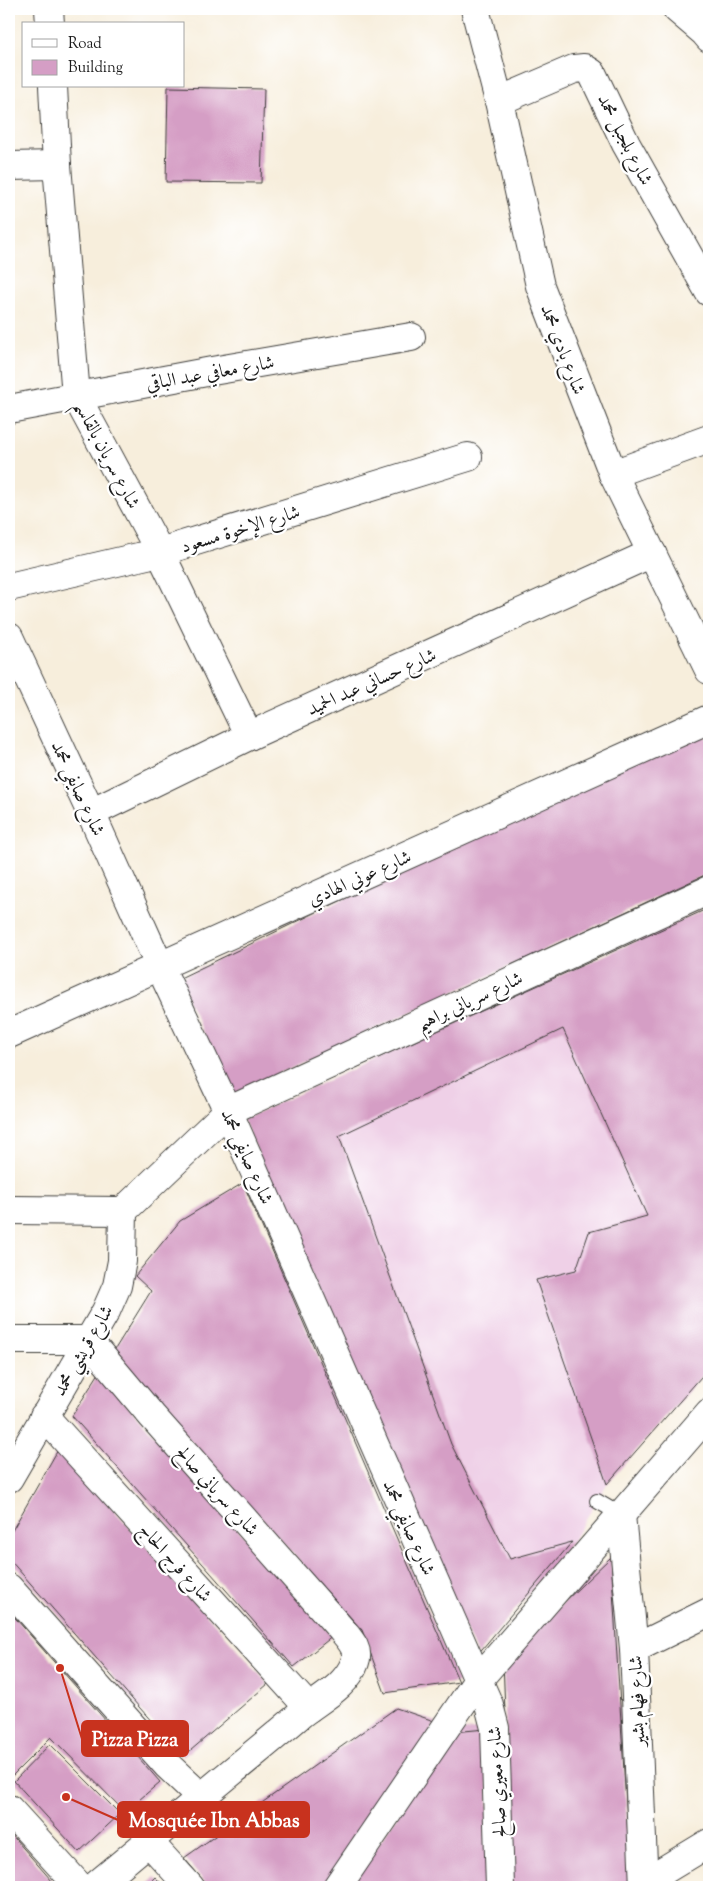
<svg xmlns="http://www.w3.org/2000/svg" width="718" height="1896" font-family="'Sorts Mill Goudy',Amiri,serif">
  <rect width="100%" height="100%" fill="#fff"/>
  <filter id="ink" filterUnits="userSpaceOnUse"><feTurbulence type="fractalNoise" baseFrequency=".02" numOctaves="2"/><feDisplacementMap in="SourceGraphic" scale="10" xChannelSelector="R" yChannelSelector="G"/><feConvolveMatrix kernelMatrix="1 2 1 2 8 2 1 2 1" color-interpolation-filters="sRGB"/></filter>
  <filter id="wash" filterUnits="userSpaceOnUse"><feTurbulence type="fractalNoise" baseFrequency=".0096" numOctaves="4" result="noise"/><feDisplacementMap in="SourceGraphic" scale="20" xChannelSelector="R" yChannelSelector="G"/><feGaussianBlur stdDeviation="1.12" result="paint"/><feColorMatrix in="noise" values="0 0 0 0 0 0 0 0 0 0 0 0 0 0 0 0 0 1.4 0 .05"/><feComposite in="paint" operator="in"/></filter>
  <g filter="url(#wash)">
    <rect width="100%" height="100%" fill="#f7eedc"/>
    <!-- built -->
    <path fill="#efd0e7" d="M 563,1029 L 647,1216 L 607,1484 L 572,1542 L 510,1559 L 451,1444 L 339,1136 Z"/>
    <g id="blocks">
      <!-- building -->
      <g fill="#d59ec5">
        <path d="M 168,87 L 264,89 L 261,183 L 166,182 Z"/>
        <path d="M 701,727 L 709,743 L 709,873 L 233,1095 L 178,979 Z"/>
        <path d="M 709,908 L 709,1368 L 607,1484 L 536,1280 L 576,1270 L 589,1232 L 647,1216 L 563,1029 L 339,1136 L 451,1444 L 510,1559 L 572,1542 L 477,1655 L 243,1119 Z"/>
        <path d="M 243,1183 L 459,1682 L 385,1693 L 362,1630 L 112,1354 L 151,1291 L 135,1276 L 180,1221 Z"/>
        <path d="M 99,1373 L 333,1636 L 294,1667 L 72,1416 Z"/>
        <path d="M 59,1448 L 268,1684 L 183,1757 L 9,1559 L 9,1536 Z"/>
        <path d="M 611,1557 L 631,1887 L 512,1887 L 503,1661 Z"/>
        <path d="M 9,1611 L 160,1782 L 125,1812 L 51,1737 L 10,1778 L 9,1777 Z"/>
        <path d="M 396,1708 L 437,1722 L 324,1887 L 209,1887 L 184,1858 Z"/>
        <path d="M 486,1729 L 491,1887 L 350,1887 L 453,1732 Z"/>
        <path d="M 50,1744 L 120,1814 L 79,1852 L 14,1781 Z"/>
        <path d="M 9,1832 L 52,1881 L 44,1887 L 9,1887 Z"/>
        <path d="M 155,1877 L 165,1887 L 145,1887 Z"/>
      </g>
    </g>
  </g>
  <g filter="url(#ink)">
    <use href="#blocks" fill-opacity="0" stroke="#3d3c39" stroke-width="1"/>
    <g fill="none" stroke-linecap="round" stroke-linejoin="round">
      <!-- service casing -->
      <g stroke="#3d3c39" stroke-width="16">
        <path id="service" d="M 597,1501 L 621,1515"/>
      </g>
      <!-- minor casing -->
      <g stroke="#3d3c39" stroke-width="30">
        <g id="minor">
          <path d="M 49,9 L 50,24"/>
          <path d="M 475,9 L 499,101 L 540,286 L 613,474 L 709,670"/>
          <path d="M 677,9 L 704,32 L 709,38"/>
          <path d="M 53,86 L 57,165 L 76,396 L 160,552 L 249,736"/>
          <path d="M 499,101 L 574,69 L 584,68 L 592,73 L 626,144 L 709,292"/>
          <path d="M 9,166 L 57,165"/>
          <path d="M 9,409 L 212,371 L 411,337"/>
          <path d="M 613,474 L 709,439"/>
          <path d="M 9,587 L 160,552 L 468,457"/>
          <path d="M 9,637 L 91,813 L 160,967 L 228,1111 L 489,1705 L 495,1728 L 500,1887"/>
          <path d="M 91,813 L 249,736 L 652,553"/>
          <path d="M 9,1034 L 709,719"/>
          <path d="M 9,1210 L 123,1211"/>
          <path d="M 123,1211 L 228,1111 L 709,890"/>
          <path d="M 9,1340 L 88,1340 L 152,1416 L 341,1629 C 349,1639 360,1649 355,1662 C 347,1686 320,1699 301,1714 C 277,1735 252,1755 228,1775 C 183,1812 139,1850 94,1887"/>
          <path d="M 44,1416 L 309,1708"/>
          <path d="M 9,1478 L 106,1311 L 117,1286 L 122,1261 L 123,1211"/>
          <path d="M 621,1515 L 634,1649 L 644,1887"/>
          <path d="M 9,1588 L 167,1765 L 201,1797"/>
          <path d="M 634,1649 L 709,1612"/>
          <path d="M 9,1809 L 80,1887"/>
          <path d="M 149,1842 L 190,1887"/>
          <path d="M 643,1883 L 709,1843"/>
          <path d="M 337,1887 L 478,1680 L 709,1413"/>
        </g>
      </g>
      <!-- service -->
      <use href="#service" stroke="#fff" stroke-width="14"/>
      <!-- minor -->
      <use href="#minor" stroke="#fff" stroke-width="28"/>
    </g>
  </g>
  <g text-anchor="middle" stroke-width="4.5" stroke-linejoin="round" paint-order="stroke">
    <!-- street labels -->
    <g font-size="19" fill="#1c1c1c" stroke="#fff">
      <text transform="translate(626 139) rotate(63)" y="7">شارع بلجبل محمد</text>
      <text transform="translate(564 349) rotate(69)" y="7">شارع بادي محمد</text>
      <text transform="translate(210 372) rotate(-10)" y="7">شارع معافي عبد الباقي</text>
      <text transform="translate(108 454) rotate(62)" y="7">شارع سريان بالقاسم</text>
      <text transform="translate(240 528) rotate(-17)" y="7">شارع الإخوة مسعود</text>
      <text transform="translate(371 681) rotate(-24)" y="7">شارع حساني عبد الحميد</text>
      <text transform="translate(79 788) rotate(65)" y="7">شارع صايفي محمد</text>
      <text transform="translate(359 877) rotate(-24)" y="7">شارع عوني الهادي</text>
      <text transform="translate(469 1000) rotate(-25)" y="7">شارع سرياني براهيم</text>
      <text transform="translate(248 1156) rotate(66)" y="7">شارع صايفي محمد</text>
      <text transform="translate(82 1350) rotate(-60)" y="7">شارع قريشي محمد</text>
      <text transform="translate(218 1490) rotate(48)" y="7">شارع سرياني صالح</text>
      <text transform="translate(410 1527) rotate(66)" y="7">شارع صايفي محمد</text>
      <text transform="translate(176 1562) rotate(48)" y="7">شارع فرج الحاج</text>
      <text transform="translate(636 1701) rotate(-92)" y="7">شارع فهام بشير</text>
      <text transform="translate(496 1782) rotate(-93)" y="7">شارع معيري صالح</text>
    </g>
  </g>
  <!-- callouts -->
  <path fill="none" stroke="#c8321e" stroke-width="2" d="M60 1668L82 1739M66 1797L118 1820"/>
  <g fill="#c8321e" stroke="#fff" stroke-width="2">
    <circle cx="60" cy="1668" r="5"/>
    <circle cx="66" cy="1797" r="5"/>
  </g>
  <g fill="#c8321e" stroke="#c8321e" stroke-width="2">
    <rect x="82" y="1721" width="106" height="35" rx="5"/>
    <rect x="118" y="1802" width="191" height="35" rx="5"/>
  </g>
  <g font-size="20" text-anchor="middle" font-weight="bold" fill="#fff">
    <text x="135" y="1746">Pizza Pizza</text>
    <text x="214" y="1827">Mosquée Ibn Abbas</text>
  </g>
  <!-- margin -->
  <rect width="718" height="1896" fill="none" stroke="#fff" stroke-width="30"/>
  <!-- legend -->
  <rect x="22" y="22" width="162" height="65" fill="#ffffff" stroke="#a4a4a4"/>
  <rect x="32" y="39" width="25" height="8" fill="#ffffff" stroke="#a4a4a4"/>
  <text x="68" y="48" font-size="15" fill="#1c1c1c">Road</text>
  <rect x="32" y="60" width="25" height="15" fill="#d59ec5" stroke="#a4a4a4"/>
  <text x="68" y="72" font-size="15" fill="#1c1c1c">Building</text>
</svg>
